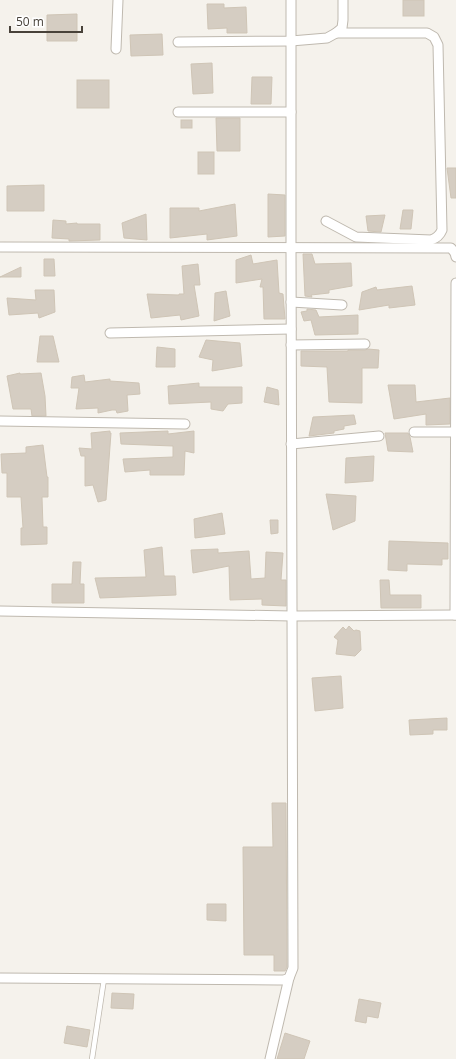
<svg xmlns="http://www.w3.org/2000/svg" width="456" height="1059" font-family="'Open Sans',sans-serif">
  <rect width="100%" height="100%" fill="#f5f2ec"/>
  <!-- building -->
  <g fill="#d5cdc2" stroke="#cfc5b6">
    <rect x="403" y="0" width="21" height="16"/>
    <path d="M 207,4 L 224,4 L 224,8 L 246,7 L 247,33 L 227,33 L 227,28 L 208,29 Z"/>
    <path d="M 77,14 L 77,41 L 47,41 L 47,15 Z"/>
    <path d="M 162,34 L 163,55 L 131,56 L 130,35 Z"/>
    <path d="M 212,63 L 213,93 L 193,94 L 191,64 Z"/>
    <path d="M 252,77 L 272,77 L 271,104 L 251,104 Z"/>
    <rect x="77" y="80" width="32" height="28"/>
    <path d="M 216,118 L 240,118 L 240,151 L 217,151 Z"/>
    <rect x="181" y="120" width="11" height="8"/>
    <rect x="198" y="152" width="16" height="22"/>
    <path d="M 447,168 L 456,168 L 456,198 L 451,198 Z"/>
    <path d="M 44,185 L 44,211 L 7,211 L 7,186 Z"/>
    <path d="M 268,194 L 285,195 L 285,236 L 268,237 Z"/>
    <path d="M 235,204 L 237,236 L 207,240 L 207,234 L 170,238 L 170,208 L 199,208 L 199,211 Z"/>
    <path d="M 403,210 L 413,210 L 411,229 L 400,229 Z"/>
    <path d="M 146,214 L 147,240 L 124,238 L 122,223 Z"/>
    <path d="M 385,215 L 381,232 L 368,231 L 366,216 Z"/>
    <path d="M 53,220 L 66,221 L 66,224 L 77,223 L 77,224 L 100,224 L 100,240 L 69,241 L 69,239 L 52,238 Z"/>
    <path d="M 303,254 L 312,254 L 315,264 L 351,263 L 352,286 L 329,290 L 329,293 L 311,295 L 312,297 L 305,296 Z"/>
    <path d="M 251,255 L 253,264 L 277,260 L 279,293 L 283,294 L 285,319 L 264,319 L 263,287 L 260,287 L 262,279 L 236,283 L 236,260 Z"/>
    <path d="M 44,259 L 54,259 L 55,276 L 44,276 Z"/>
    <path d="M 198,264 L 200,285 L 194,285 L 199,316 L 181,320 L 180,315 L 151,318 L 147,294 L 179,295 L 179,294 L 184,294 L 182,266 Z"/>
    <path d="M 21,267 L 21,277 L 0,277 Z"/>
    <path d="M 412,286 L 415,305 L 389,308 L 389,305 L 359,310 L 362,292 L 376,287 L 377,290 Z"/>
    <path d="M 35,290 L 54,290 L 55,312 L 39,318 L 38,313 L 9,315 L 7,298 L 36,300 Z"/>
    <path d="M 226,291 L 230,316 L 214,321 L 215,293 Z"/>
    <path d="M 307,309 L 316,310 L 319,317 L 358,315 L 358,334 L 315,335 L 311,320 L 304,321 L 301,312 L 307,311 Z"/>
    <path d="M 40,336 L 53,336 L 59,362 L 37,362 Z"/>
    <path d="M 206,340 L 240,343 L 242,366 L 212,371 L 213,360 L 199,357 Z"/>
    <path d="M 157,347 L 175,349 L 175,367 L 156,367 Z"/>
    <path d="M 368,349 L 379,350 L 378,368 L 362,368 L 362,403 L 329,402 L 327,367 L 301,366 L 301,351 L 348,351 L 348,350 L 365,350 Z"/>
    <path d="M 20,373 L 20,374 L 41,373 L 45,396 L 46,416 L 32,416 L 31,409 L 13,409 L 7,376 Z"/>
    <path d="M 84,375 L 85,382 L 110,379 L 110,381 L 139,383 L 140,394 L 127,395 L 128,411 L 117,413 L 116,410 L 112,410 L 98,413 L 98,408 L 76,409 L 79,388 L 71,388 L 72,377 Z"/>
    <path d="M 199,383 L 199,387 L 242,387 L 242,403 L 228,404 L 223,411 L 211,409 L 211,402 L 169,404 L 168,386 Z"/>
    <path d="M 388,385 L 415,385 L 416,402 L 450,398 L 450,424 L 426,425 L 426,414 L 394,419 Z"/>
    <path d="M 267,387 L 278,390 L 279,405 L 264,402 Z"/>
    <path d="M 354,415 L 356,424 L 344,426 L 344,429 L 334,431 L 334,433 L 309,436 L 313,417 Z"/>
    <path d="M 110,431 L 110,433 L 111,433 L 106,500 L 98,502 L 93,485 L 85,486 L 85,456 L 81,456 L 79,448 L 92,449 L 91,433 Z"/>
    <path d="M 168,431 L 168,434 L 194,431 L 194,453 L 185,451 L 184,475 L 150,475 L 150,470 L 125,472 L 123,459 L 173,457 L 173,446 L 121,444 L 120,433 Z"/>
    <path d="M 385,433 L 408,433 L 410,437 L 413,452 L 388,451 Z"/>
    <path d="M 43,445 L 47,477 L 48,477 L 48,497 L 42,497 L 43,527 L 47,527 L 47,544 L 21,545 L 21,528 L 23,528 L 21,497 L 7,497 L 7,473 L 2,473 L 1,454 L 26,453 L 26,447 Z"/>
    <path d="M 374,456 L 373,481 L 345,483 L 346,458 Z"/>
    <path d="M 326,494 L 356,496 L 355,521 L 333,530 Z"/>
    <path d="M 222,513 L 225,534 L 195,538 L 194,519 Z"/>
    <path d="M 270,520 L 278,520 L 278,533 L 271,534 Z"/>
    <path d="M 389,541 L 448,543 L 448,559 L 442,559 L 442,565 L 407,564 L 407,571 L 388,570 Z"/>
    <path d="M 162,547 L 164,576 L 175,576 L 176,595 L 100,598 L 95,578 L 146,577 L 144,550 Z"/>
    <path d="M 218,549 L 218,553 L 249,551 L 251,579 L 265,578 L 266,552 L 283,553 L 281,580 L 286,580 L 286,606 L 262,605 L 262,599 L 230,600 L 229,566 L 193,573 L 191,550 Z"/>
    <path d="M 73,562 L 81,562 L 80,584 L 84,584 L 84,603 L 52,603 L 52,584 L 72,584 Z"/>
    <path d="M 380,580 L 389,580 L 390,595 L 421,595 L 421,608 L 381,608 Z"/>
    <path d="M 349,626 L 354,631 L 356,630 L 360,631 L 361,650 L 355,656 L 336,654 L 338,640 L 334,637 L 343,627 L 346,630 Z"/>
    <path d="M 341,676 L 343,708 L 315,711 L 312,678 Z"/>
    <path d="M 447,718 L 447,730 L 433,730 L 433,734 L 410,735 L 409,720 Z"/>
    <path d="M 272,803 L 286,803 L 287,967 L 285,971 L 274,971 L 274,955 L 244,955 L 243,847 L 273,847 Z"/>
    <path d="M 207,904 L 226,904 L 226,921 L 207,920 Z"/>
    <path d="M 112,993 L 134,994 L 133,1009 L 111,1008 Z"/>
    <path d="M 359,999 L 381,1003 L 378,1018 L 367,1016 L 366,1023 L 355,1021 Z"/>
    <path d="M 67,1026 L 90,1030 L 87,1047 L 64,1043 Z"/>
    <path d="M 285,1033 L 310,1041 L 304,1059 L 277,1059 Z"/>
  </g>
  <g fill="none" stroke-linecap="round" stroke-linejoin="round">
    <!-- lane casing -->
    <g stroke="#bfb9af" stroke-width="6">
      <path id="lane" d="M 92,1059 L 104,979"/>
    </g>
    <!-- street casing -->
    <g stroke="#bfb9af" stroke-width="11">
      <g id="street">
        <path d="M 178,42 L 291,41 L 327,38 L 336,33 L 342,28 L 343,20 L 343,0"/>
        <path d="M 116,49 L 118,0"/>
        <path d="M 178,112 L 291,112"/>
        <path d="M 326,221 L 356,237 L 431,240 C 437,238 440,235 442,230 L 438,45 L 434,37 L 427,33 L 336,33"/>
        <path d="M 0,247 L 445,248 L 451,248 L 455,253 L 456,257"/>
        <path d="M 291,302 L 342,305"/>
        <path d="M 110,333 L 291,329"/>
        <path d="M 291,345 L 365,344"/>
        <path d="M 0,421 L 185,424"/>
        <path d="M 414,432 L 456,432"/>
        <path d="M 291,444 L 379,436"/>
        <path d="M 0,611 L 292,616 L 456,615"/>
        <path d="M 455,615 L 456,283"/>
        <path d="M 0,978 L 278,980 L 284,980 L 289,978 L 293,968 L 291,248 L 291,0"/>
        <path d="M 270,1059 L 289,978"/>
      </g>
    </g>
    <!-- lane -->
    <use href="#lane" stroke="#fff" stroke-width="4.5"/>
    <!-- street -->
    <use href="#street" stroke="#fff" stroke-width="9"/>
  </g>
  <!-- scale -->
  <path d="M10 26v6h72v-6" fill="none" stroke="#48423a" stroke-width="2"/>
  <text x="16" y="26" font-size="12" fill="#48423a" stroke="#ffffff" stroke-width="3" paint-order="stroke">50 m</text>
</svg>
